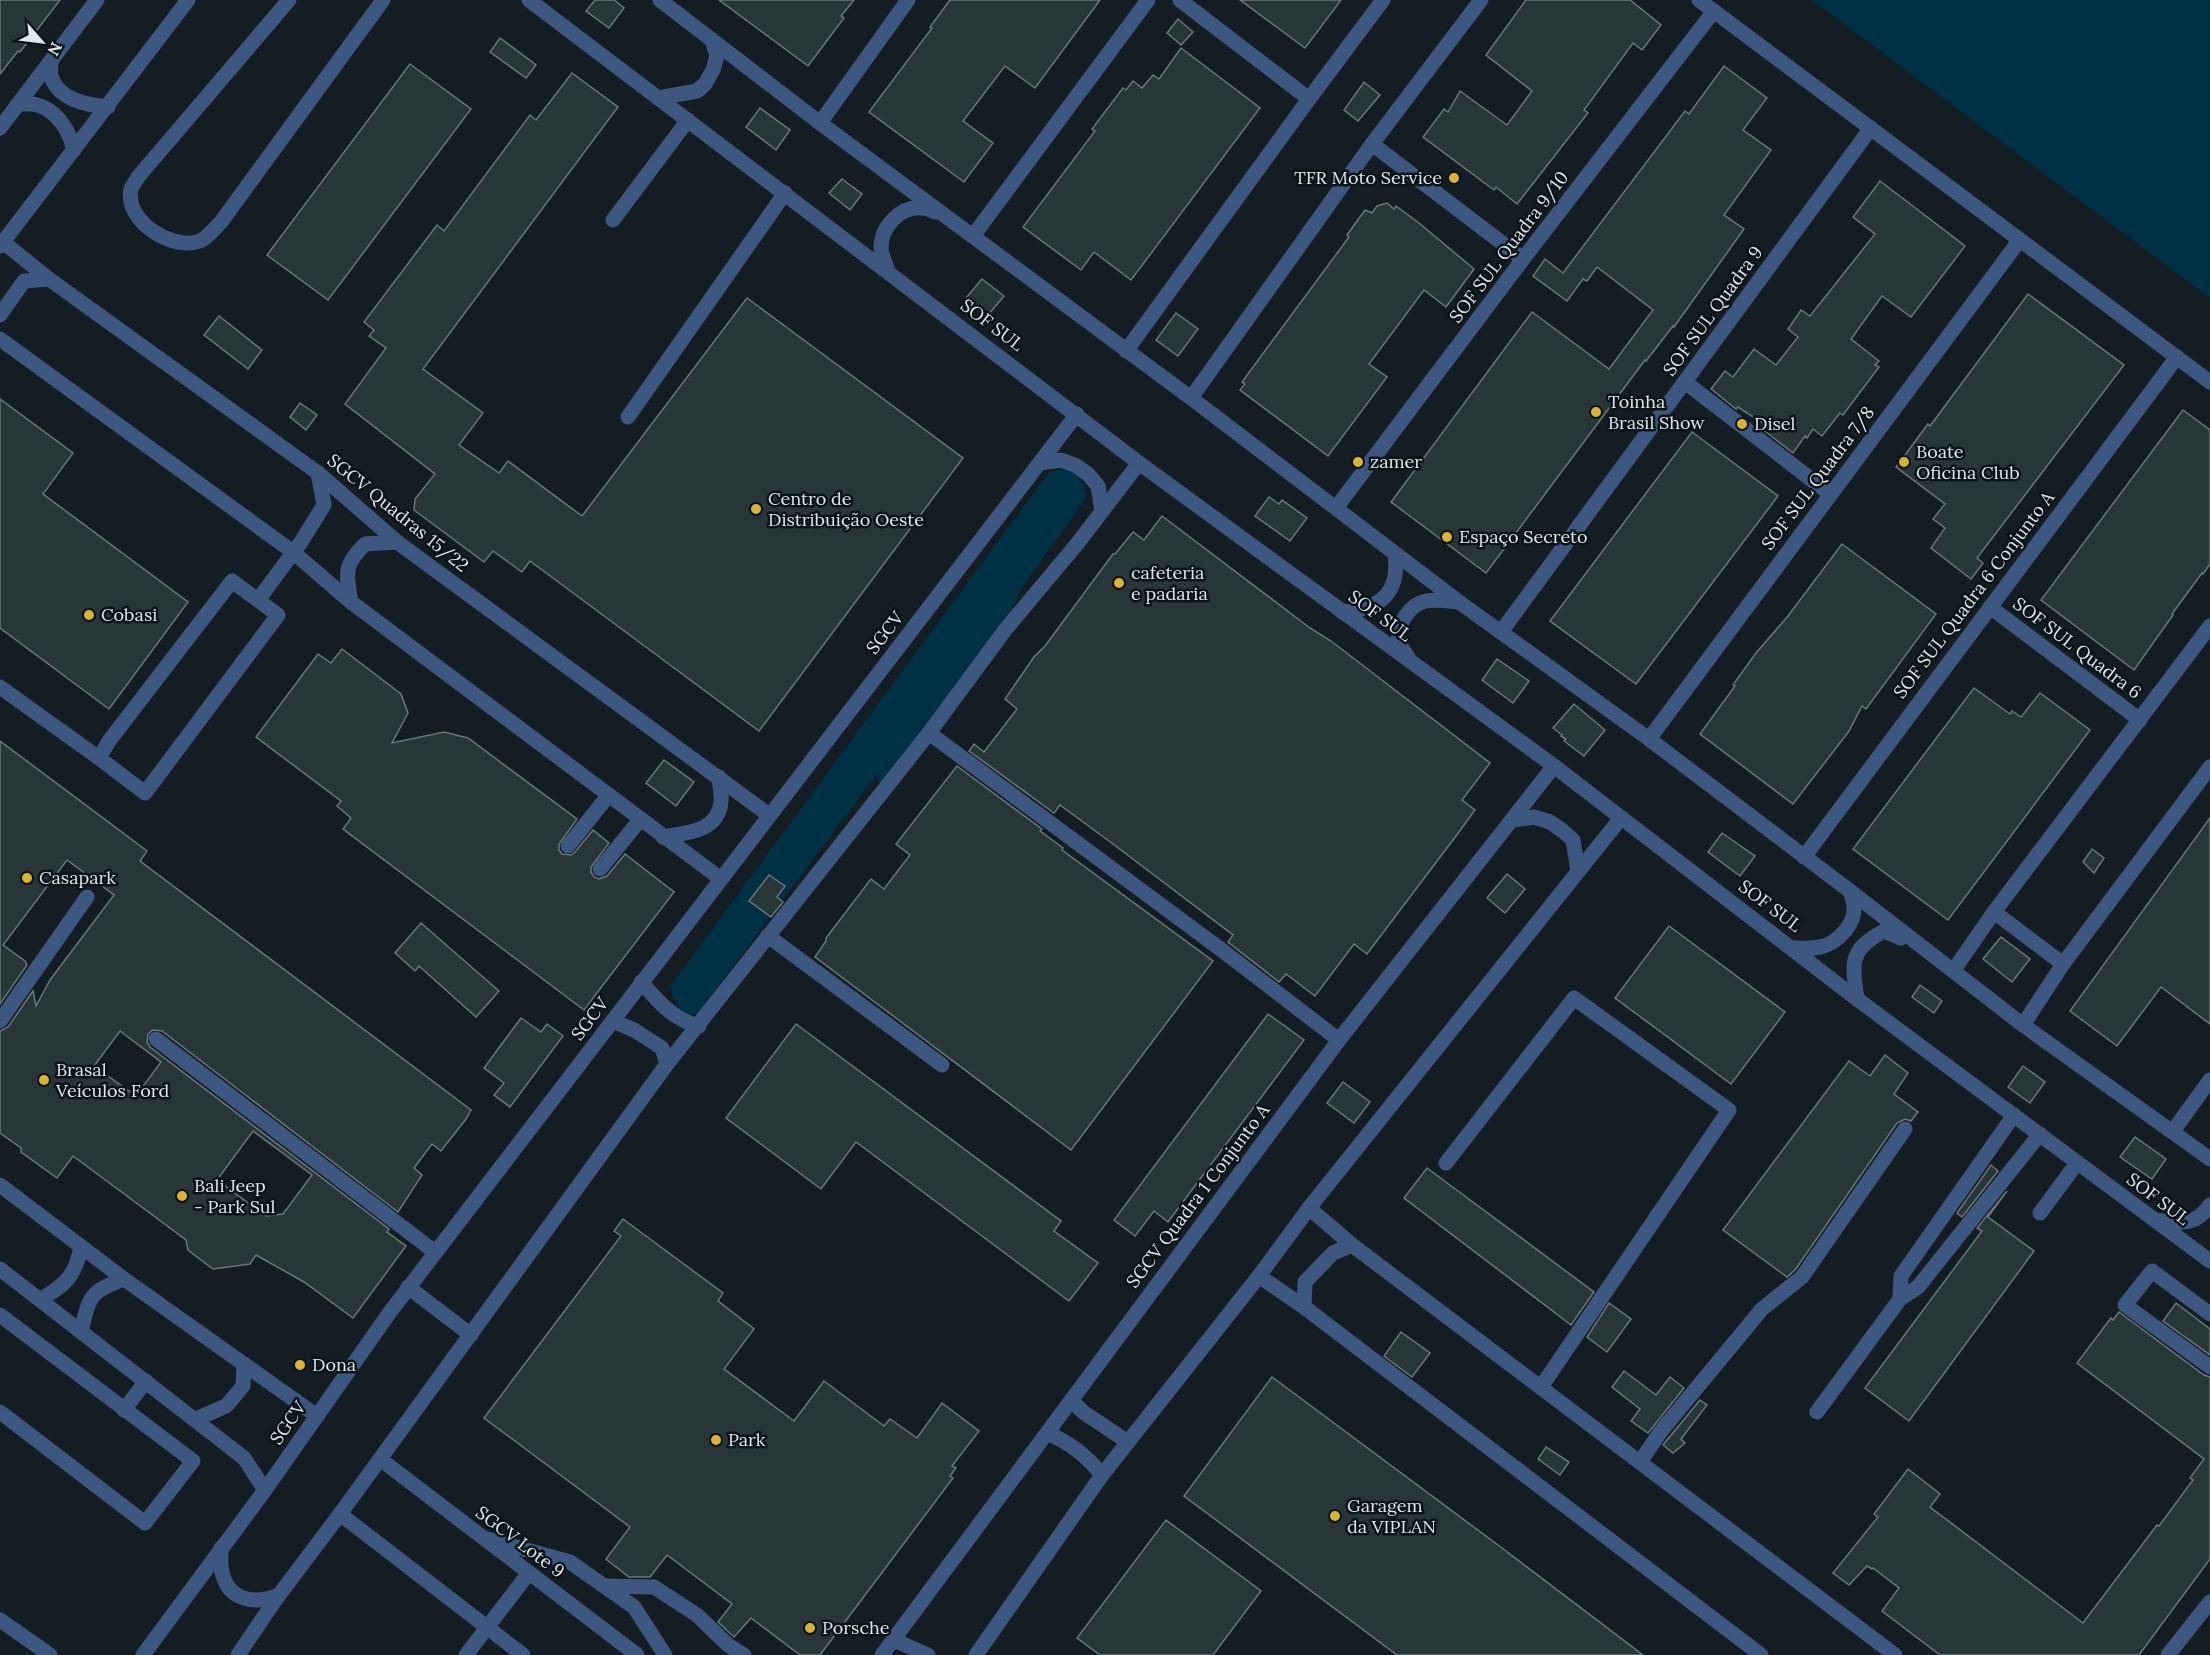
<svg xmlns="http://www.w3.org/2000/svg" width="2210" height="1655" font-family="Lora,serif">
  <rect width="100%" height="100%" fill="#131d23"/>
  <!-- green -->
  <g fill="#003044">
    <path d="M 1812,0 L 2210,0 L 2210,298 Z"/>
    <path d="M 1066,468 L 1080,476 L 1086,492 L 1085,500 L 1021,589 L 1003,628 L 882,789 L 877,774 L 707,1001 L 698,1015 C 681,1014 672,1001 671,985 L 1049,472 Z"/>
  </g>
  <!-- building -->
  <g fill="#293637" stroke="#687779" stroke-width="1.5" fill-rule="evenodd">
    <path d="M 0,0 L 60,0 L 20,52 L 18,51 L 0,74 Z"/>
    <path d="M 595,0 L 614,0 L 624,8 L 609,28 L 586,11 Z"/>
    <path d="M 719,0 L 854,0 L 841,16 L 844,18 L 808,66 Z"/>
    <path d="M 950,0 L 1100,0 L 1035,88 L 1005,66 L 963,121 L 993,143 L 964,182 L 869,112 L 932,28 L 930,27 Z"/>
    <path d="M 1240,0 L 1341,0 L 1305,48 Z"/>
    <path d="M 1526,0 L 1630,0 L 1661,25 L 1642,50 L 1633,43 L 1584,110 L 1588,113 L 1517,204 L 1496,187 L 1494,190 L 1423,137 L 1444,109 L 1448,112 L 1460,91 L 1507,125 L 1532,91 L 1486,55 Z"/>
    <path d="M 1178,19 L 1193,32 L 1181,45 L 1167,33 Z"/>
    <path d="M 500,38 L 536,65 L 526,78 L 490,52 Z"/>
    <path d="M 1181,48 L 1260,108 L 1131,280 L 1094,252 L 1081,270 L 1023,227 L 1095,131 L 1092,129 L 1123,88 L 1126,90 L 1133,81 L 1142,88 L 1153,75 L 1159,79 Z"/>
    <path d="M 410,64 L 471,109 L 328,300 L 267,255 Z"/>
    <path d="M 1724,66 L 1767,98 L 1743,130 L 1771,150 L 1724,215 L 1744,229 L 1674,327 L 1673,326 L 1646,361 L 1645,360 L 1486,573 L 1391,502 L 1532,312 L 1609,369 L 1653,310 L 1597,267 L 1587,281 L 1583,279 L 1567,301 L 1533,276 L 1545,259 L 1563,273 L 1685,111 L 1689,114 Z"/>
    <path d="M 572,73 L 618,107 L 423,369 L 483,413 L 459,445 L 499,473 L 508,461 L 582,516 L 747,298 L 963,458 L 759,731 L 530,561 L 522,572 L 493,551 L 484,562 L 414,510 L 415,499 L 435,474 L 345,404 L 386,348 L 369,336 L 374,330 L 364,322 L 437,225 L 444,231 L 530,115 L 536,120 Z"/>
    <path d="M 1364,82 L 1380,95 L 1358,121 L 1344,110 Z"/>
    <path d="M 760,108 L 790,130 L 776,150 L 746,127 Z"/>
    <path d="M 842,179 L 862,194 L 850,210 L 829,193 Z"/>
    <path d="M 1880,181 L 1965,246 L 1911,317 L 1882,296 L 1851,339 L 1879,361 L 1875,365 L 1879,367 L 1843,415 L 1840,413 L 1822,436 L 1813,429 L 1807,438 L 1805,436 L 1793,453 L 1761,428 L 1764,424 L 1738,407 L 1736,409 L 1711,389 L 1725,371 L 1733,377 L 1754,349 L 1776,365 L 1798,337 L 1788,329 L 1801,310 L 1810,316 L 1875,234 L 1853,217 Z"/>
    <path d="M 1387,203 L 1394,209 L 1396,206 L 1419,223 L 1474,269 L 1446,307 L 1424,290 L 1369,364 L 1387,377 L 1328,456 L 1240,390 L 1245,384 L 1242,382 L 1349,237 L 1347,235 L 1365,210 L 1372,213 L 1377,206 Z"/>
    <path d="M 982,279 L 1004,296 L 988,315 L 966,298 Z"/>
    <path d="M 2028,294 L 2124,365 L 1977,558 L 1983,563 L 1971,579 L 1931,548 L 1945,528 L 1933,519 L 1945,504 L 1896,467 L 1928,424 L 1930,426 Z"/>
    <path d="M 1176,313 L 1198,329 L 1178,356 L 1156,340 Z"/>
    <path d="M 219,316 L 262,350 L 248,369 L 204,335 Z"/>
    <path d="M 0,399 L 73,453 L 43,494 L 188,602 L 109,709 L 0,628 Z"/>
    <path d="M 300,403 L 317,415 L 306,430 L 290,417 Z"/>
    <path d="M 2183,410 L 2210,430 L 2210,564 L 2203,574 L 2202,573 L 2172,614 L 2173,615 L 2134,670 L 2041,600 Z"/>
    <path d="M 1692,432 L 1778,496 L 1636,684 L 1550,621 Z"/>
    <path d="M 1269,497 L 1279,504 L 1282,500 L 1307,518 L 1290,541 L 1255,516 Z"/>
    <path d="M 1162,516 L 1310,628 L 1331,641 L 1490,763 L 1462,800 L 1475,810 L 1459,832 L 1367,954 L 1354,944 L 1315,996 L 1286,974 L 1279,982 L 1228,942 L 1233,935 L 1113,844 L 1060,805 L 1054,813 L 969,751 L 974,744 L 984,752 L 1017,709 L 1005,699 L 1034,657 L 1045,646 L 1113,554 L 1115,554 L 1133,532 L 1144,540 Z"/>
    <path d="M 1842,544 L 1936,614 L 1866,709 L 1862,706 L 1849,731 L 1793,804 L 1700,734 L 1735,686 L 1733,685 L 1756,653 L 1788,616 Z"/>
    <path d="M 342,649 L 401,694 L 408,713 L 392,743 L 444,732 L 468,738 L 577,819 L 559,844 L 559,850 L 562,854 L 571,855 L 575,852 L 593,830 L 609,843 L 591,867 L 591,872 L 594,877 L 599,879 L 607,876 L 625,854 L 674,892 L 584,1010 L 343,829 L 351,818 L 337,806 L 341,801 L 256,737 L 318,654 L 331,663 Z"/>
    <path d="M 1497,659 L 1529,681 L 1513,703 L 1482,680 Z"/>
    <path d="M 1974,688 L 2010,714 L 2012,711 L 2021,717 L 2040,693 L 2090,730 L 1948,920 L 1853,849 Z"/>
    <path d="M 1574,704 L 1605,730 L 1584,756 L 1564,741 L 1566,739 L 1561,736 L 1562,735 L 1553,728 Z"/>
    <path d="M 0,741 L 147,851 L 140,861 L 471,1110 L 466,1119 L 441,1151 L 432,1144 L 414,1168 L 422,1175 L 398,1212 L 162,1031 L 153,1030 L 148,1034 L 147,1042 L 150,1047 L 389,1229 L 387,1232 L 406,1246 L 353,1318 L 304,1282 L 256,1255 L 250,1264 L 213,1269 L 188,1250 L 186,1240 L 73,1156 L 57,1178 L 21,1152 L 21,1148 L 0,1133 L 0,1031 L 8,1027 L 33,991 L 36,1006 L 50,980 L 114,895 L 67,860 L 3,945 L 25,961 L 27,965 L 0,1004 ZM 120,1031 L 161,1062 L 136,1096 L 94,1066 ZM 253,1131 L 312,1175 L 283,1214 L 266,1216 L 217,1180 Z"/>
    <path d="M 664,760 L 694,782 L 676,806 L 646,783 Z"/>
    <path d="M 957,766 L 1042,829 L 1040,831 L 1063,848 L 1062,850 L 1213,961 L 1071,1150 L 815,957 L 826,941 L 826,938 L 871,879 L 884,889 L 910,855 L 896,844 Z"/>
    <path d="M 2210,818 L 2210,1024 L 2161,987 L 2117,1046 L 2070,1011 Z"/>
    <path d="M 1722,833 L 1755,856 L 1740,876 L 1708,852 Z"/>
    <path d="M 2092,849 L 2104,858 L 2094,873 L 2083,862 Z"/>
    <path d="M 1507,874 L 1525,889 L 1505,913 L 1487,898 Z"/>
    <path d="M 769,875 L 785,886 L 777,897 L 783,902 L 771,917 L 749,901 Z"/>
    <path d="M 421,923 L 499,991 L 476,1017 L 419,966 L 415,971 L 395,953 Z"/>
    <path d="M 1669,926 L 1785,1012 L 1731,1084 L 1615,998 Z"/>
    <path d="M 2001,937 L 2030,959 L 2012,982 L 1983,959 Z"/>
    <path d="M 1920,985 L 1942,1001 L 1934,1013 L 1912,997 Z"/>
    <path d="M 1268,1014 L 1304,1040 L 1168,1222 L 1154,1211 L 1135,1236 L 1114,1220 Z"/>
    <path d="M 521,1018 L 541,1032 L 547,1024 L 563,1036 L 510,1107 L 494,1095 L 504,1083 L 484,1068 Z"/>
    <path d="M 796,1024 L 1061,1221 L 1054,1231 L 1098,1263 L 1069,1301 L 856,1142 L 821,1189 L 726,1118 Z"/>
    <path d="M 1885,1055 L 1908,1073 L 1894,1094 L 1918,1112 L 1911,1121 L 1905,1119 L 1897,1123 L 1795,1270 L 1787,1277 L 1723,1230 L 1849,1061 L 1870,1076 Z"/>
    <path d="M 2023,1066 L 2045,1082 L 2030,1103 L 2008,1087 Z"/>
    <path d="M 1343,1082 L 1370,1102 L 1354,1123 L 1327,1103 Z"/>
    <path d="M 2135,1137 L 2166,1159 L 2152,1179 L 2120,1157 Z"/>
    <path d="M 1991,1165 L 1998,1171 L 1962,1217 L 1957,1213 Z"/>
    <path d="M 1427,1168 L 1594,1292 L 1571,1325 L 1404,1198 Z"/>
    <path d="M 2007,1191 L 1988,1217 L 2034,1251 L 1909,1421 L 1865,1388 L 1982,1231 L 1977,1228 Z"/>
    <path d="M 623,1219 L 723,1293 L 718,1301 L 754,1329 L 724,1369 L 794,1421 L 824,1381 L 884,1426 L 890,1419 L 917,1438 L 942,1403 L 979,1431 L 952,1466 L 956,1468 L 950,1476 L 953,1478 L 820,1655 L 800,1655 L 751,1618 L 734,1637 L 718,1622 L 732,1604 L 667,1555 L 650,1577 L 629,1577 L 606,1559 L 630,1527 L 484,1418 L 621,1236 L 614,1231 Z"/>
    <path d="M 1609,1303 L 1631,1319 L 1607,1352 L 1587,1337 Z"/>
    <path d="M 2176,1303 L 2210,1329 L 2210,1355 L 2163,1321 Z"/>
    <path d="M 2119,1312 L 2204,1375 L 2210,1377 L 2210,1559 L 2139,1655 L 1940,1655 L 1882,1611 L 1899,1588 L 1873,1568 L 1872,1569 L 1867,1566 L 1849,1585 L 1833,1573 L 1878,1517 L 1874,1514 L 1908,1469 L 1940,1494 L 1930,1507 L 2083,1623 L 2157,1525 L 2159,1526 L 2193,1480 L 2190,1478 L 2204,1459 L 2077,1363 L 2111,1318 L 2113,1320 Z"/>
    <path d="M 1401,1332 L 1430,1353 L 1412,1377 L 1384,1356 Z"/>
    <path d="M 1624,1371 L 1656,1395 L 1670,1377 L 1684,1388 L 1648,1433 L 1631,1421 L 1640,1409 L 1612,1387 Z"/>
    <path d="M 1272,1377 L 1498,1545 L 1643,1655 L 1397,1655 L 1184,1496 Z"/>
    <path d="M 1700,1400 L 1707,1405 L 1681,1439 L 1685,1443 L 1673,1453 L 1663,1445 Z"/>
    <path d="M 1546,1447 L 1569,1462 L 1560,1475 L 1538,1459 Z"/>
    <path d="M 1166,1520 L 1261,1591 L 1213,1655 L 1100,1655 L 1077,1638 Z"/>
  </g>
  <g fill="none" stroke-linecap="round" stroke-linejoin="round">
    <!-- minor -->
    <g stroke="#3e5780" stroke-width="15">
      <path d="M 289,0 L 138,177 C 136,181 132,186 131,189 C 124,221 172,251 200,241 C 207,238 215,228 221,222 L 383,0"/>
      <path d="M 529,0 L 1139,463 L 1554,766 L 1857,999 L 2210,1261"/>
      <path d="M 660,0 L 820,123 L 1191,398 L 1459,602 L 1649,739 L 1850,891 L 2023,1025 L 2210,1159"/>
      <path d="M 1180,0 L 1309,99"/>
      <path d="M 1699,0 L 2210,382"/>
      <path d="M 51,61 C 51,65 50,72 51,76 C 58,100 87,105 108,107"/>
      <path d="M 658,98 L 697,91 L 705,84 L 713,70 L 717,56 L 712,40"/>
      <path d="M 17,105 C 48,98 68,124 74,150"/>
      <path d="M 820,123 L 908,0"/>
      <path d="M 0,128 L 97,0"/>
      <path d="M 1372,144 L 1523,259"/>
      <path d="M 613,220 L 688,120"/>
      <path d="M 973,236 L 1148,0"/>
      <path d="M 3,242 L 49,279 L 318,473 L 397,542 L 769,815"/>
      <path d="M 0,246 L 188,0"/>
      <path d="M 888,271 C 886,264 881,255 881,248 C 881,226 901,206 922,208 C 927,208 932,211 936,212"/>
      <path d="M 0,315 L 24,281 L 49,279"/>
      <path d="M 0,339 L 293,552 L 351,602 L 721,879"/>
      <path d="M 1126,351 L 1309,99 L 1383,0"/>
      <path d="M 1685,382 L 1830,494"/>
      <path d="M 1191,398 L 1372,144 L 1481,0"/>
      <path d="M 628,417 L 785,193"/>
      <path d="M 1040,463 L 1061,460 L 1075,465 L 1088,474 L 1098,486 L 1102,511"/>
      <path d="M 1336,508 L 1523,259 L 1714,11"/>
      <path d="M 232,581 L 278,615 L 145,793 L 99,758 L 109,741 Z"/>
      <path d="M 258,600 L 301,542 L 324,505 L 318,473"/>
      <path d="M 351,602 C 346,573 343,566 365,544 L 397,542"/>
      <path d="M 1990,607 L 2140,720"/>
      <path d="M 1342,612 C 1380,609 1400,594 1395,554"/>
      <path d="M 1501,632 L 1871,128"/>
      <path d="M 1408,657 C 1405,653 1400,646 1399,641 C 1396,625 1410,604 1426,601 C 1437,599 1449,601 1459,602"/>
      <path d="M 0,687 L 99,758"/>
      <path d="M 929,733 L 1219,948 L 1339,1040"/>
      <path d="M 1649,739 L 2019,241"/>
      <path d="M 1512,820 L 1534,817 L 1550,822 L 1563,831 L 1573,840 L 1578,871"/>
      <path d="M 663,837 C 686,833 719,832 721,801 C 722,793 719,784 719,777"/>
      <path d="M 568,846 L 608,796"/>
      <path d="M 1804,857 L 2177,357"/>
      <path d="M 600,869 L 640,820"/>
      <path d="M 1994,912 L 2063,964"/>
      <path d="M 768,936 L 942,1065"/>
      <path d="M 1794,948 C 1815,949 1830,949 1845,931 C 1849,926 1854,917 1854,909 C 1854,904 1852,896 1850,891"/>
      <path d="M 1953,971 L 1994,912 L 2210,626"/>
      <path d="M 641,982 C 659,1002 672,1019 699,1026"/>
      <path d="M 1857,999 C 1852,962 1849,950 1884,931 L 1901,938"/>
      <path d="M 0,1021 L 87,897"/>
      <path d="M 613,1021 L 634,1030 L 662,1048 L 667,1064"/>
      <path d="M 2023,1025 L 2063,964 L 2210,767"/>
      <path d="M 156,1039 L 435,1252"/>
      <path d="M 2173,1131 L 2210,1080"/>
      <path d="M 1446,1163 L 1574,998 L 1729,1110 L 1541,1387"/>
      <path d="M 0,1185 L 124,1279 L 317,1416"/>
      <path d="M 1309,1208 L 1352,1245 L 1895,1655"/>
      <path d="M 2040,1213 L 2077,1163"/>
      <path d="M 2155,1220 C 2179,1223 2195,1227 2210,1205"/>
      <path d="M 0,1269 L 244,1458 L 265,1490"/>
      <path d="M 1259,1276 L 1304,1307 L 1761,1655"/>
      <path d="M 408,1287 L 471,1335"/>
      <path d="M 1900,1299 L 1901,1276 L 2014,1115"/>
      <path d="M 40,1300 C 65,1285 75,1277 81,1247"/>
      <path d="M 1304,1307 L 1305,1282 L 1333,1253 L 1352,1245"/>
      <path d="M 2210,1314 L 2152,1271 L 2125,1305 L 2210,1367"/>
      <path d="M 0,1315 L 193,1461 L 145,1523 L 0,1412"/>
      <path d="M 81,1331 C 90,1296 89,1292 124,1279"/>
      <path d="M 1071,1400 L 1083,1412 L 1128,1442"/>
      <path d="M 124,1410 L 146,1381"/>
      <path d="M 1817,1412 L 1900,1299 L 1918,1287 L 2040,1134"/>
      <path d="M 196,1419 L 226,1406 L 243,1386 L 244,1364"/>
      <path d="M 1047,1433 C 1069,1442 1087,1456 1102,1475"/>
      <path d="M 380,1459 L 637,1655"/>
      <path d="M 1640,1462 L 1661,1431 L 1762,1309 L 1802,1277 L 1905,1129"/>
      <path d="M 340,1514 L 523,1655"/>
      <path d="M 487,1539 L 570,1562 L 634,1607 L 665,1655"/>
      <path d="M 221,1548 C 221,1556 220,1565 222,1572 C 228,1601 256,1605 279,1595"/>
      <path d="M 605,1586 L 654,1587 L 697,1615 L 728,1645 L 744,1655"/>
      <path d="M 0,1620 L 50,1655"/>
      <path d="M 894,1640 L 928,1655"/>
      <path d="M 143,1655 L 265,1490 L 390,1312 L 1077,414"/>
      <path d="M 238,1655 L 276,1599 L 340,1514 L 667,1064 L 929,733 L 1005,630 L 1077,544 L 1139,463"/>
      <path d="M 466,1655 L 528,1574"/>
      <path d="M 882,1655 L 1339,1040 L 1554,766"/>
      <path d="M 976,1655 L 1102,1475 L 1259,1276 L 1309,1208 L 1621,818"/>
      <path d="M 2168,1655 L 2210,1602"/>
    </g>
  </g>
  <!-- markers -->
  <g fill="#dbb233" stroke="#0a1419" stroke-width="2">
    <circle cx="1454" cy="178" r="6"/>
    <circle cx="1596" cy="412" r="6"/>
    <circle cx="1742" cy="424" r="6"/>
    <circle cx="1358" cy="462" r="6"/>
    <circle cx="1904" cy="462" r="6"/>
    <circle cx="756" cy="509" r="6"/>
    <circle cx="1447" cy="537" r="6"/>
    <circle cx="1119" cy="583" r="6"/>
    <circle cx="89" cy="615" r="6"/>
    <circle cx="27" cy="878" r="6"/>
    <circle cx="44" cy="1080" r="6"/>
    <circle cx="182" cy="1196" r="6"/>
    <circle cx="300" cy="1365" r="6"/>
    <circle cx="716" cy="1440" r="6"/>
    <circle cx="1335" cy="1516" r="6"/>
    <circle cx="810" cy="1628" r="6"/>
  </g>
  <g text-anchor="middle" stroke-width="5" stroke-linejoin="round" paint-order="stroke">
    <!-- poi labels -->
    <g font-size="18" fill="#dfe6e9" stroke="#0a1419" text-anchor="start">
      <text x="1442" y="184" text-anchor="end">TFR Moto Service</text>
      <text x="1608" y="408">Toinha<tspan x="1608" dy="21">Brasil Show</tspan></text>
      <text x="1754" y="430">Disel</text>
      <text x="1916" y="458">Boate<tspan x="1916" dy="21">Oficina Club</tspan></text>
      <text x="1370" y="468">zamer</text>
      <text x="768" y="505">Centro de<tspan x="768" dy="21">Distribuição Oeste</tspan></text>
      <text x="1459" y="543">Espaço Secreto</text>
      <text x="1131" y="579">cafeteria<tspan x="1131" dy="21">e padaria</tspan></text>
      <text x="101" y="621">Cobasi</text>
      <text x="39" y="884">Casapark</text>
      <text x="56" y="1076">Brasal<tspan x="56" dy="21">Veículos Ford</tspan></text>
      <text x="194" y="1192">Bali Jeep<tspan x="194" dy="21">- Park Sul</tspan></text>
      <text x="312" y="1371">Dona</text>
      <text x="728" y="1446">Park</text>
      <text x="1347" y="1512">Garagem<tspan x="1347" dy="21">da VIPLAN</tspan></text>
      <text x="822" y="1634">Porsche</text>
    </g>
    <!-- street labels -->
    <g font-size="18" fill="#dfe6e9" stroke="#0a1419">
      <text transform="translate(1509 247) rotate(-53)" y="6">SOF SUL Quadra 9/10</text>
      <text transform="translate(1713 311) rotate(-54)" y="6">SOF SUL Quadra 9</text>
      <text transform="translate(992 325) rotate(37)" y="6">SOF SUL</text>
      <text transform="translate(1818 478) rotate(-53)" y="6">SOF SUL Quadra 7/8</text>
      <text transform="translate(398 513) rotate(39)" y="6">SGCV Quadras 15/22</text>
      <text transform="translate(1974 595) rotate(-53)" y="6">SOF SUL Quadra 6 Conjunto A</text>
      <text transform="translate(1380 616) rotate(36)" y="6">SOF SUL</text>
      <text transform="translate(885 633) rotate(-52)" y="6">SGCV</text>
      <text transform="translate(2077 648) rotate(37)" y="6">SOF SUL Quadra 6</text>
      <text transform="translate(1770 906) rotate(37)" y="6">SOF SUL</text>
      <text transform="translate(590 1019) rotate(-53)" y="6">SGCV</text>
      <text transform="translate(1198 1196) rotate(-53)" y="6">SGCV Quadra 1 Conjunto A</text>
      <text transform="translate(2158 1199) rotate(37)" y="6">SOF SUL</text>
      <text transform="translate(288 1423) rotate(-55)" y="6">SGCV</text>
      <text transform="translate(520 1542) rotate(37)" y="6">SGCV Lote 9</text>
    </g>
  </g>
  <!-- north arrow -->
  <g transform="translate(42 42) rotate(118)" stroke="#0a1419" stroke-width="4.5" paint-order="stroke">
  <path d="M0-4.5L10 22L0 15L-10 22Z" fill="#dfe6e9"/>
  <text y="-9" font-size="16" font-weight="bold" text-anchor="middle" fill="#dfe6e9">N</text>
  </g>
</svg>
